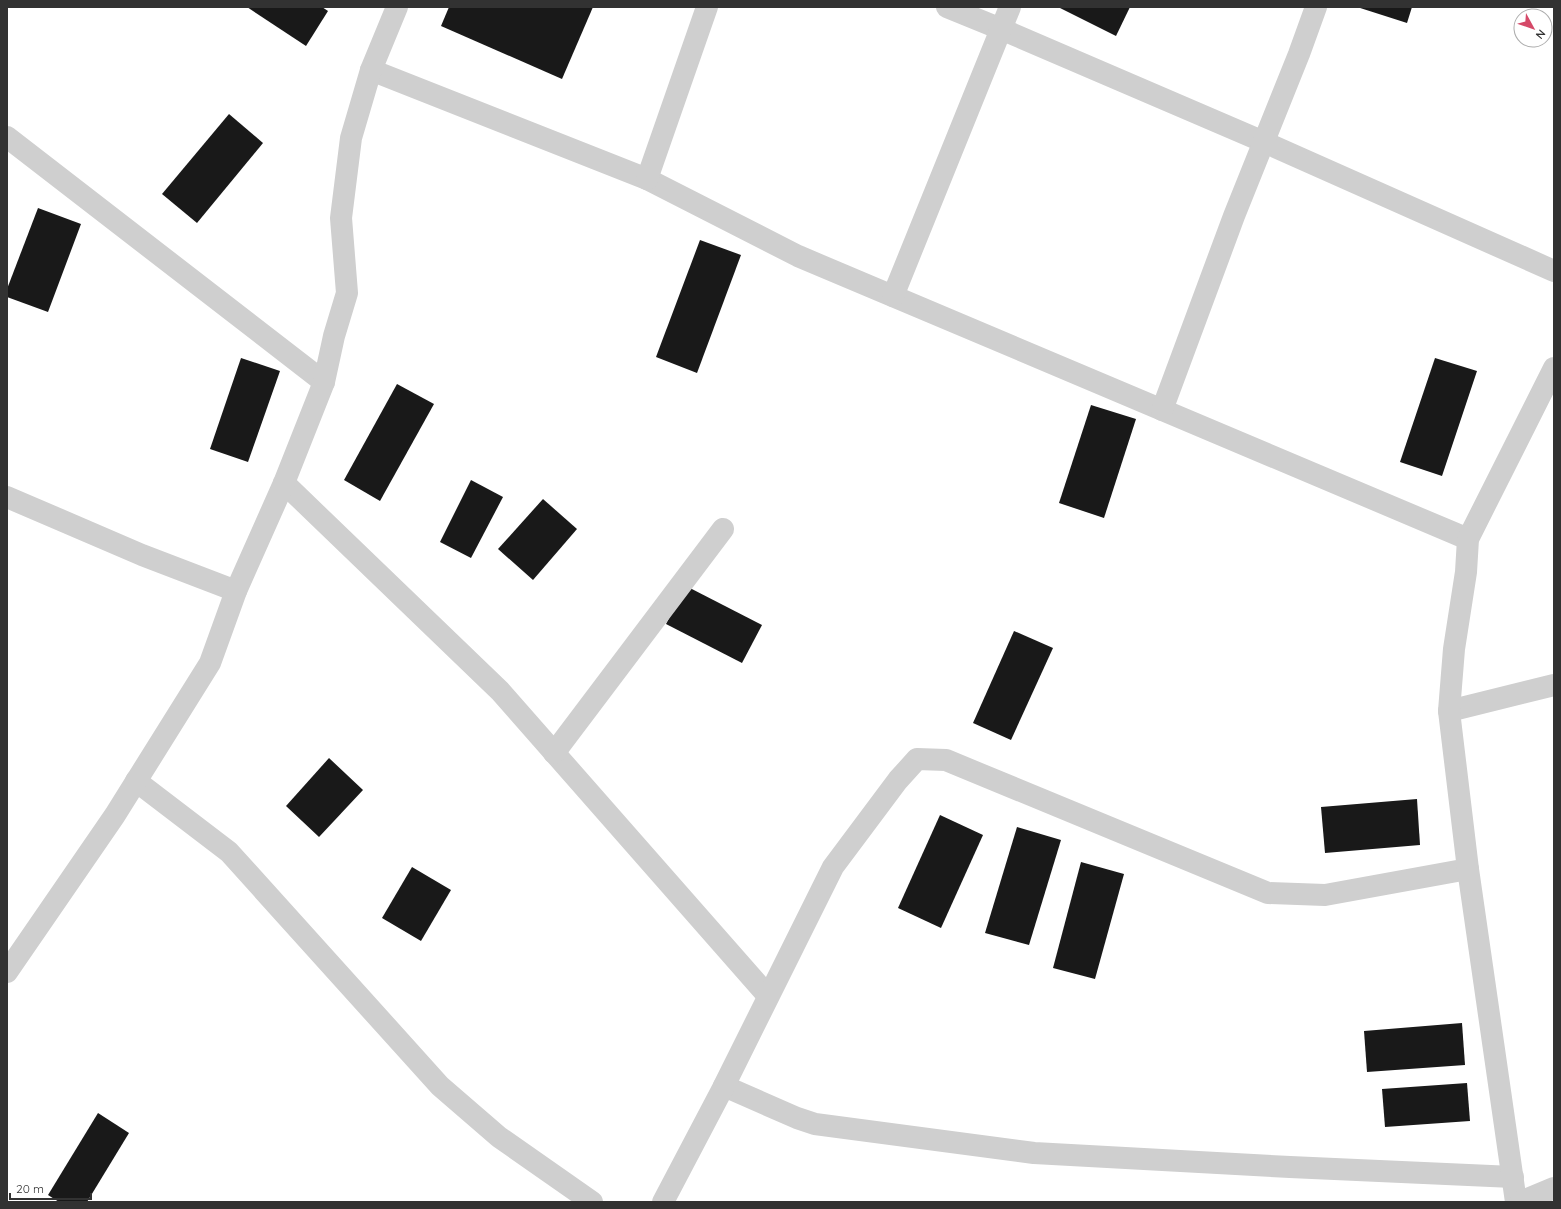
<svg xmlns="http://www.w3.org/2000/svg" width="1561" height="1209" font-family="Quicksand,sans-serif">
  <rect width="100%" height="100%" fill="#fff"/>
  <!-- building -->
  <g fill="#191919">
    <path d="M 247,7 L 322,7 L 328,11 L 306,46 Z"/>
    <path d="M 449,7 L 593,7 L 562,79 L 441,26 Z"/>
    <path d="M 1058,7 L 1130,7 L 1116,36 Z"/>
    <path d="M 1357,7 L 1412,7 L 1407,23 Z"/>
    <path d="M 229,114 L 263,143 L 197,223 L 162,194 Z"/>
    <path d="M 38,208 L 81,224 L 48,312 L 7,297 L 7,289 Z"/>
    <path d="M 700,240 L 741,255 L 697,373 L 656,357 Z"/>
    <path d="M 241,358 L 280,371 L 248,462 L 210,449 Z"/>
    <path d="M 1435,358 L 1477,371 L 1442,476 L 1400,462 Z"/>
    <path d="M 397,384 L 434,404 L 380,501 L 344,480 Z"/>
    <path d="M 1091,405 L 1136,419 L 1104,518 L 1059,503 Z"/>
    <path d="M 471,480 L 503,497 L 471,558 L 440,542 Z"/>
    <path d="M 543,499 L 577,529 L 533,580 L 498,549 Z"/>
    <path d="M 686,586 L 762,625 L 742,663 L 666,624 Z"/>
    <path d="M 1014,631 L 1053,648 L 1011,740 L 973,723 Z"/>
    <path d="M 329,758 L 363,790 L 319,837 L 286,806 Z"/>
    <path d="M 1417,799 L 1420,845 L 1325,853 L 1321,807 Z"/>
    <path d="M 940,815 L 983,835 L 941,928 L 898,908 Z"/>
    <path d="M 1017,827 L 1061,840 L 1029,945 L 985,933 Z"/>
    <path d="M 1081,862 L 1124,874 L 1095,979 L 1053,968 Z"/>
    <path d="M 412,867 L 451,890 L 421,941 L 382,918 Z"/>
    <path d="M 1462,1023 L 1465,1065 L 1367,1072 L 1364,1031 Z"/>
    <path d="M 1467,1083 L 1470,1121 L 1385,1127 L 1382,1089 Z"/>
    <path d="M 98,1113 L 129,1133 L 87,1202 L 59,1202 L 48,1195 Z"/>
  </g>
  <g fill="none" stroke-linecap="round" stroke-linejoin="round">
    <!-- street -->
    <g stroke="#cfcfcf" stroke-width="22">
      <path d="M 947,7 L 1001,29 L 1264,142 L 1554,271"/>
      <path d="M 371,70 L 647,179 L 798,256 L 1468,539"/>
      <path d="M 7,137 L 324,382"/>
      <path d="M 647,179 L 707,7"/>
      <path d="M 893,296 L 1010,7"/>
      <path d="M 1162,410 L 1234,216 L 1299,54 L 1316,7"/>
      <path d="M 284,483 L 500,691 L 768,996"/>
      <path d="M 7,497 L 142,555 L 236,591"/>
      <path d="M 1449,711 L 1554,685"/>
      <path d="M 554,753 L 723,529"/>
      <path d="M 136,781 L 229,852 L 440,1086 L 499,1137 L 592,1202"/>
      <path d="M 7,972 L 115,815 L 210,663 L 236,591 L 284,483 L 324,382 L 334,336 L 347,293 L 341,218 L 351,138 L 371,70 L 397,7"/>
      <path d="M 724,1086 L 797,1118 L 815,1124 L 1034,1153 L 1290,1167 L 1513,1177"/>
      <path d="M 663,1202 L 724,1086 L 833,867 L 898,780 L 917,759 L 946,760 L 1268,893 L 1325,895 L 1468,869"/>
      <path d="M 1516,1202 L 1468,869 L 1449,711 L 1454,649 L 1466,572 L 1468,539 L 1554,368"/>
      <path d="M 1520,1202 L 1554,1188"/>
    </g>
  </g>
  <!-- border -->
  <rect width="1561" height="1209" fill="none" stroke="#323232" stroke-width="16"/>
  <!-- north arrow -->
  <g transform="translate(1533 28) rotate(130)"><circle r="19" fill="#ffffff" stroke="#adadad"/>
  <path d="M0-3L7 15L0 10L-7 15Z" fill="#d54968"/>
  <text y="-6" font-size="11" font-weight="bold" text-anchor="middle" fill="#323232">N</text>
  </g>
  <!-- scale -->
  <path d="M10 1193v6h81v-6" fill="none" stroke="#323232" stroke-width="2"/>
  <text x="16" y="1193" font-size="12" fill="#323232" stroke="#ffffff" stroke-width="3" paint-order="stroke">20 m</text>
</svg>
